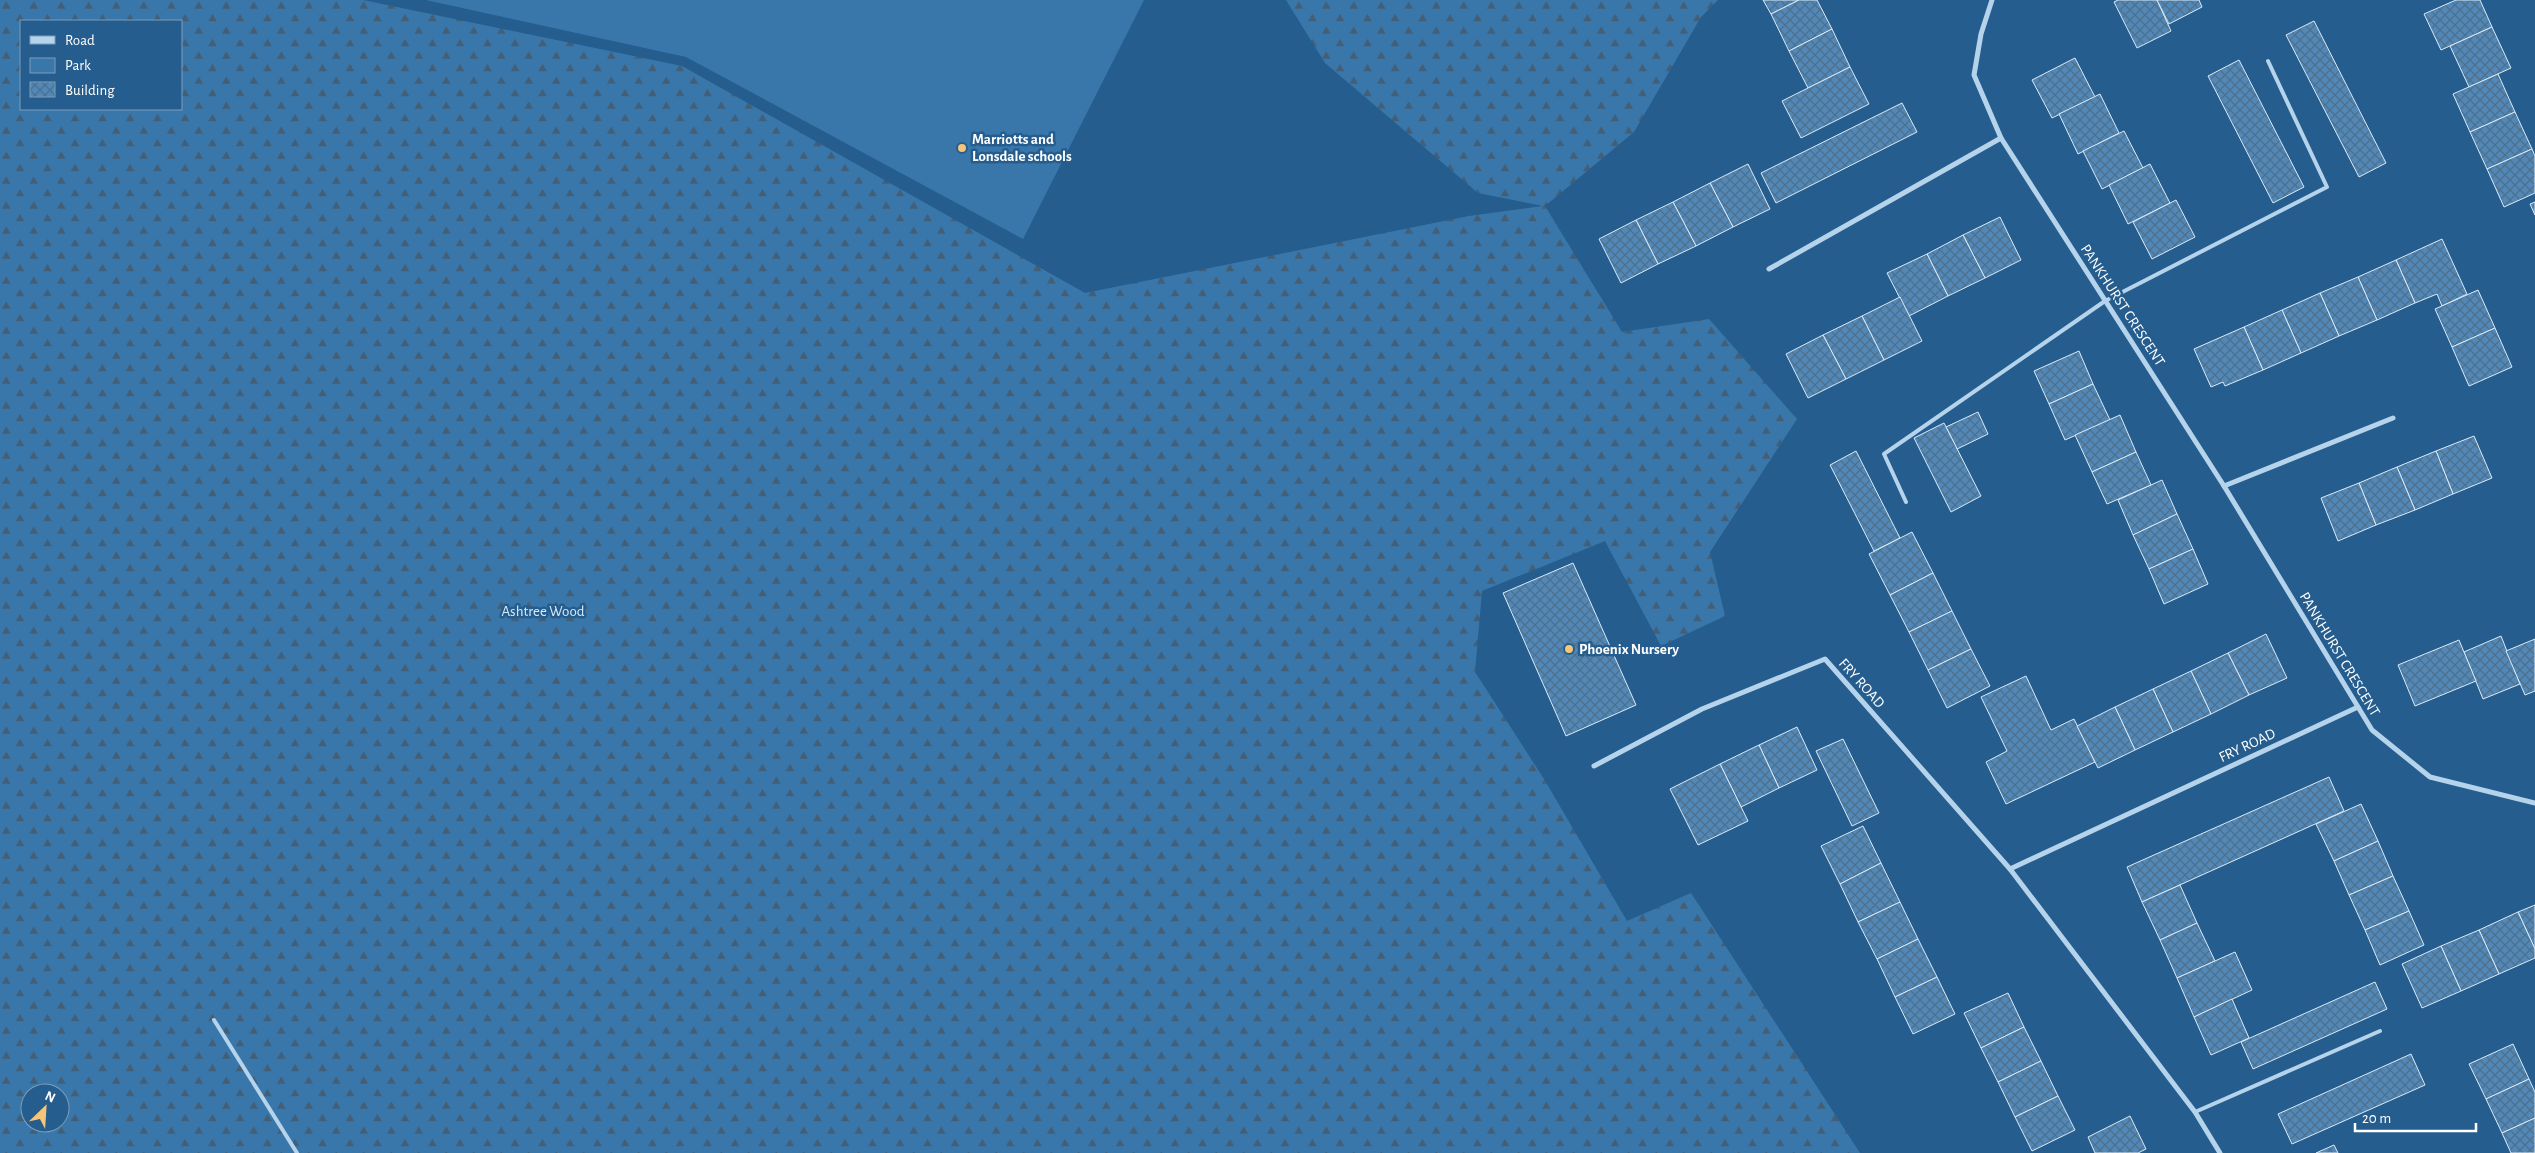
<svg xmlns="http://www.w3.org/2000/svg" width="2535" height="1153" font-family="'Alegreya Sans',sans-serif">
  <defs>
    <pattern id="forest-firs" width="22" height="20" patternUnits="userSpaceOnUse" patternTransform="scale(1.25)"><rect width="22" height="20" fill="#3977ab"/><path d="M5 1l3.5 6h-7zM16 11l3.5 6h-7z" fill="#435f77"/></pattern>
    <pattern id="building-cross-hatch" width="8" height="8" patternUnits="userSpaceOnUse" patternTransform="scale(1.25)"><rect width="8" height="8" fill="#5188b7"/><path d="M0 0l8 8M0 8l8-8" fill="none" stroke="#4f708c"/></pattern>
  </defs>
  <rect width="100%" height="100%" fill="#255d8e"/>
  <!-- forest -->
  <path fill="url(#forest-firs)" fill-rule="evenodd" d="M 0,0 L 363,0 L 682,66 L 1085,293 L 1469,216 L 1543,206 L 1478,193 L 1325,63 L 1286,0 L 1718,0 L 1701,17 L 1634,132 L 1545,206 L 1622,332 L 1709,319 L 1797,419 L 1710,552 L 1725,616 L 1661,646 L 1605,541 L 1482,591 L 1475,672 L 1544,779 L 1627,921 L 1691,893 L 1860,1153 L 0,1153 ZM 21,21 L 181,21 L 181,109 L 21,109 ZM 30,1093 L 60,1093 L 60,1123 L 30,1123 Z"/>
  <!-- park -->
  <path fill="#3977ab" d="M 426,0 L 1144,0 L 1023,239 L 686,57 Z"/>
  <!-- building -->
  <g fill="url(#building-cross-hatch)" stroke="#daebf8">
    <path d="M 1763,0 L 1799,0 L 1771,14 Z"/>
    <path d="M 1799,0 L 1817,0 L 1832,29 L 1789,51 L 1771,14 Z"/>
    <path d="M 2118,0 L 2157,0 L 2171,31 L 2137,48 L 2114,2 Z"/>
    <path d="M 2157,0 L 2199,0 L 2202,7 L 2169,24 Z"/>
    <path d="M 2456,0 L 2480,0 L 2492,27 L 2441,50 L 2424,14 Z"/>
    <path d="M 2314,21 L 2386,163 L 2359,177 L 2286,35 Z"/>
    <path d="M 2492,27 L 2511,68 L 2469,87 L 2450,46 Z"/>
    <path d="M 1832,29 L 1850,67 L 1808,88 L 1789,51 Z"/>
    <path d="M 2075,58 L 2095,97 L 2052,118 L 2032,80 Z"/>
    <path d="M 2239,60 L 2304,187 L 2273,203 L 2208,76 Z"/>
    <path d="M 1850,67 L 1869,104 L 1801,138 L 1782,101 Z"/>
    <path d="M 2498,74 L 2515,112 L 2470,132 L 2453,94 Z"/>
    <path d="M 2100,94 L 2119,133 L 2078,154 L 2059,114 Z"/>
    <path d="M 1902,103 L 1917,132 L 1776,203 L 1761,173 Z"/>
    <path d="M 2515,112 L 2532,149 L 2487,169 L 2470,132 Z"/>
    <path d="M 2124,131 L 2143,168 L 2102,189 L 2083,151 Z"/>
    <path d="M 2532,149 L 2535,156 L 2535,193 L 2504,207 L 2487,169 Z"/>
    <path d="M 1748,164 L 1770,209 L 1733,227 L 1710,183 Z"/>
    <path d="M 2150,164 L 2170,203 L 2128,224 L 2109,185 Z"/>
    <path d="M 1710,183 L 1733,227 L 1696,246 L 1673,202 Z"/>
    <path d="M 2176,200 L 2195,237 L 2152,259 L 2133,222 Z"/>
    <path d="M 1673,202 L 1696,246 L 1658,264 L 1636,220 Z"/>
    <path d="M 2535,202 L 2535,215 L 2530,204 Z"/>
    <path d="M 2000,217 L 2021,260 L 1985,278 L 1963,235 Z"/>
    <path d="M 1636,220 L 1658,264 L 1621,283 L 1599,239 Z"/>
    <path d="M 1963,235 L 1985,278 L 1948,296 L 1927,254 Z"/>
    <path d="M 2442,239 L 2467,294 L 2442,306 L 2437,294 L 2415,303 L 2396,260 Z"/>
    <path d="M 1927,254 L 1948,296 L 1909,316 L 1887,273 Z"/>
    <path d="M 2396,260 L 2415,303 L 2377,320 L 2358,277 Z"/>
    <path d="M 2358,277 L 2377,320 L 2339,336 L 2320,293 Z"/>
    <path d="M 2478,290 L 2495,328 L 2452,347 L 2435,309 Z"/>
    <path d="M 2320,293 L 2339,336 L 2301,353 L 2282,310 Z"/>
    <path d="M 1900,297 L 1922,341 L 1884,360 L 1862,316 Z"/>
    <path d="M 2282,310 L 2301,353 L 2263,370 L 2244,327 Z"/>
    <path d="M 1862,316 L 1884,360 L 1846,379 L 1823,335 Z"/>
    <path d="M 2244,327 L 2263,370 L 2225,386 L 2223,382 L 2211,387 L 2194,349 Z"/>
    <path d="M 2495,328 L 2512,367 L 2469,386 L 2452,347 Z"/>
    <path d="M 1823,335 L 1846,379 L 1808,398 L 1786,354 Z"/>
    <path d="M 2079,351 L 2093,384 L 2049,404 L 2034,371 Z"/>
    <path d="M 2093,384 L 2110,420 L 2065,440 L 2049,404 Z"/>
    <path d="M 1978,412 L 1988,434 L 1957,449 L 1946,427 Z"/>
    <path d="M 2120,415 L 2136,452 L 2092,472 L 2075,435 Z"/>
    <path d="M 1944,423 L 1981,496 L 1951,512 L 1914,438 Z"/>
    <path d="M 2474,436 L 2492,478 L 2453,494 L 2436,451 Z"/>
    <path d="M 1856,451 L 1900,538 L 1874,551 L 1830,465 Z"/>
    <path d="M 2436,451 L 2453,494 L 2415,510 L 2397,467 Z"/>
    <path d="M 2136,452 L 2151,485 L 2107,504 L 2092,472 Z"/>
    <path d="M 2397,467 L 2415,510 L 2376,525 L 2359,483 Z"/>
    <path d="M 2162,480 L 2177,514 L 2133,535 L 2118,500 Z"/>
    <path d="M 2359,483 L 2376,525 L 2338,541 L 2321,498 Z"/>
    <path d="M 2177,514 L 2193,549 L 2149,569 L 2133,535 Z"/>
    <path d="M 1912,532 L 1933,573 L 1890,595 L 1869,554 Z"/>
    <path d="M 2193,549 L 2208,584 L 2164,604 L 2149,569 Z"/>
    <path d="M 1573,563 L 1636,705 L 1566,736 L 1503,593 Z"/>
    <path d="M 1933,573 L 1952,611 L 1909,632 L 1890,595 Z"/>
    <path d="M 1952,611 L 1971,649 L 1928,670 L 1909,632 Z"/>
    <path d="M 2266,634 L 2287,678 L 2249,695 L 2228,653 Z"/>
    <path d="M 2501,636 L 2520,684 L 2483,699 L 2464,652 Z"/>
    <path d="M 2535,639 L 2535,691 L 2525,695 L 2506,651 Z"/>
    <path d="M 2459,640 L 2476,681 L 2415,706 L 2398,665 Z"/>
    <path d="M 1971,649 L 1990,686 L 1947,708 L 1928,670 Z"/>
    <path d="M 2228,653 L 2249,695 L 2211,714 L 2191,671 Z"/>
    <path d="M 2191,671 L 2211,714 L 2173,732 L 2153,689 Z"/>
    <path d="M 2026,676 L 2051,730 L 2074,719 L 2095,762 L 2006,804 L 1986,762 L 2007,751 L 1981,697 Z"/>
    <path d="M 2153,689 L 2173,732 L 2135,750 L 2115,707 Z"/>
    <path d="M 2115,707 L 2135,750 L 2098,768 L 2077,726 Z"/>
    <path d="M 1797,727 L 1817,770 L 1779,788 L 1759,745 Z"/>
    <path d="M 1843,739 L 1879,813 L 1852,826 L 1816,751 Z"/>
    <path d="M 1759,745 L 1779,788 L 1741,807 L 1720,764 Z"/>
    <path d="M 1720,764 L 1748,821 L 1698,845 L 1670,789 Z"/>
    <path d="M 2329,777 L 2344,811 L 2142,902 L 2127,867 Z"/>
    <path d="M 2361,804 L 2378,841 L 2334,861 L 2316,824 Z"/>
    <path d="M 1863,826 L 1881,863 L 1840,884 L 1821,846 Z"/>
    <path d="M 2378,841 L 2393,876 L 2349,895 L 2334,861 Z"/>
    <path d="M 1881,863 L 1900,902 L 1858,922 L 1840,884 Z"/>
    <path d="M 2393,876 L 2409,911 L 2365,930 L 2349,895 Z"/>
    <path d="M 2180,885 L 2197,923 L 2160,940 L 2142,902 Z"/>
    <path d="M 1900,902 L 1918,939 L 1877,959 L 1858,922 Z"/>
    <path d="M 2535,905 L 2535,949 L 2518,912 Z"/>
    <path d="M 2409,911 L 2424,945 L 2380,965 L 2365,930 Z"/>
    <path d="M 2518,912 L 2535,949 L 2535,958 L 2499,974 L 2479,930 Z"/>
    <path d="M 2197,923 L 2215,961 L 2177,978 L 2160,940 Z"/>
    <path d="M 2479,930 L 2499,974 L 2461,991 L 2441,946 Z"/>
    <path d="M 1918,939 L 1937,977 L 1895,997 L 1877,959 Z"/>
    <path d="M 2441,946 L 2461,991 L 2422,1008 L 2402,964 Z"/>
    <path d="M 2235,952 L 2252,990 L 2194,1017 L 2177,978 Z"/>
    <path d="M 1937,977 L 1955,1014 L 1913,1034 L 1895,997 Z"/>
    <path d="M 2375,982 L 2387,1009 L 2253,1069 L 2241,1042 Z"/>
    <path d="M 2008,993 L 2024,1027 L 1981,1048 L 1964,1013 Z"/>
    <path d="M 2232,999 L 2249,1038 L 2211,1055 L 2194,1017 Z"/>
    <path d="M 2024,1027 L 2041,1061 L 1998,1082 L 1981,1048 Z"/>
    <path d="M 2513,1044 L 2529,1079 L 2486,1099 L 2469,1064 Z"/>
    <path d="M 2411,1054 L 2425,1085 L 2292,1144 L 2278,1114 Z"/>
    <path d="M 2041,1061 L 2058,1096 L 2015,1117 L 1998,1082 Z"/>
    <path d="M 2529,1079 L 2535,1092 L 2535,1118 L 2502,1133 L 2486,1099 Z"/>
    <path d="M 2058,1096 L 2075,1130 L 2032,1151 L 2015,1117 Z"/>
    <path d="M 2130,1116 L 2146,1149 L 2138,1153 L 2095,1153 L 2088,1137 Z"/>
    <path d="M 2535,1118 L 2535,1153 L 2511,1153 L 2502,1133 Z"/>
    <path d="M 2334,1145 L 2338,1153 L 2316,1153 Z"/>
  </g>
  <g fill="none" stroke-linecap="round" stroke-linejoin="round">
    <!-- lane -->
    <g stroke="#b5d3eb" stroke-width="4">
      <path d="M 1906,502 L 1884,454 L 2105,301 L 2327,187 L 2268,61"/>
      <path d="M 214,1020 L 297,1153"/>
      <path d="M 2195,1112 L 2380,1031"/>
    </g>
    <!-- street -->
    <g stroke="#b5d3eb" stroke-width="5">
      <path d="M 1992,0 L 1981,34 L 1974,75 L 2001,138 L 2224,486 L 2372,730 L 2430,777 L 2535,803"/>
      <path d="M 1769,269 L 2001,138"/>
      <path d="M 2224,486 L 2393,418"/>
      <path d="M 1594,766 L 1702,709 L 1825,659 L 2010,869 L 2195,1112 L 2220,1153"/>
      <path d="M 2010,869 L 2358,707"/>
    </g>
  </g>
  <!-- markers -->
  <g fill="#f5c579" stroke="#255d8e" stroke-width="2">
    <circle cx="962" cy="148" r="5"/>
    <circle cx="1569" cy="649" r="5"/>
  </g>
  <g text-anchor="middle" stroke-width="5" stroke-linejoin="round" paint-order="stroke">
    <!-- poi labels -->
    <g font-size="15" font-weight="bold" fill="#fff" stroke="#255d8e" text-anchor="start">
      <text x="972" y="144">Marriotts and<tspan x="972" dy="17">Lonsdale schools</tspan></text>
      <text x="1579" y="654">Phoenix Nursery</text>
    </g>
    <!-- street labels -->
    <g font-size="15" fill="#fff" stroke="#255d8e">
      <text transform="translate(2123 305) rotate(57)" y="5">PANKHURST CRESCENT</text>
      <text transform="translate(2340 654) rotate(59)" y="5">PANKHURST CRESCENT</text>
      <text transform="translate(1862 683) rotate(48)" y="5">FRY ROAD</text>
      <text transform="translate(2247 745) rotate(-25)" y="5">FRY ROAD</text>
    </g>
    <!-- park labels -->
    <g font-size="15" fill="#daebf8" stroke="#255d8e">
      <text x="543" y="616">Ashtree Wood</text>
    </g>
  </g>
  <!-- legend -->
  <rect x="20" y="20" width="162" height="90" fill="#255d8e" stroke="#7c9ebb"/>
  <rect x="30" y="36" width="25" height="8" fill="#b5d3eb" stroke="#7c9ebb"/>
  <text x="65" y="45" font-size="15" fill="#ffffff">Road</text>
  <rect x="30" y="58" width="25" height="15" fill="#3977ab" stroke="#7c9ebb"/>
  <text x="65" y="70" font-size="15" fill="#ffffff">Park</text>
  <rect x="30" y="82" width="25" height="15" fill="url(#building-cross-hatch)" stroke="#7c9ebb"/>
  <text x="65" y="95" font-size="15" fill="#ffffff">Building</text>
  <!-- north arrow -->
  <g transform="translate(45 1108) rotate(25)"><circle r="24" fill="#255d8e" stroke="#7c9ebb"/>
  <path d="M0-4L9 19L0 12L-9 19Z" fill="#f5c579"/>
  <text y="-8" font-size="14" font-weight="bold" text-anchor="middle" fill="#ffffff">N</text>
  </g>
  <!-- scale -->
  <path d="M2355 1123v8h121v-8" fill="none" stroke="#ffffff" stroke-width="2.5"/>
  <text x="2362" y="1123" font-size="15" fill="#ffffff" stroke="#255d8e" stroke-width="4" paint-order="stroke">20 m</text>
</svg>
